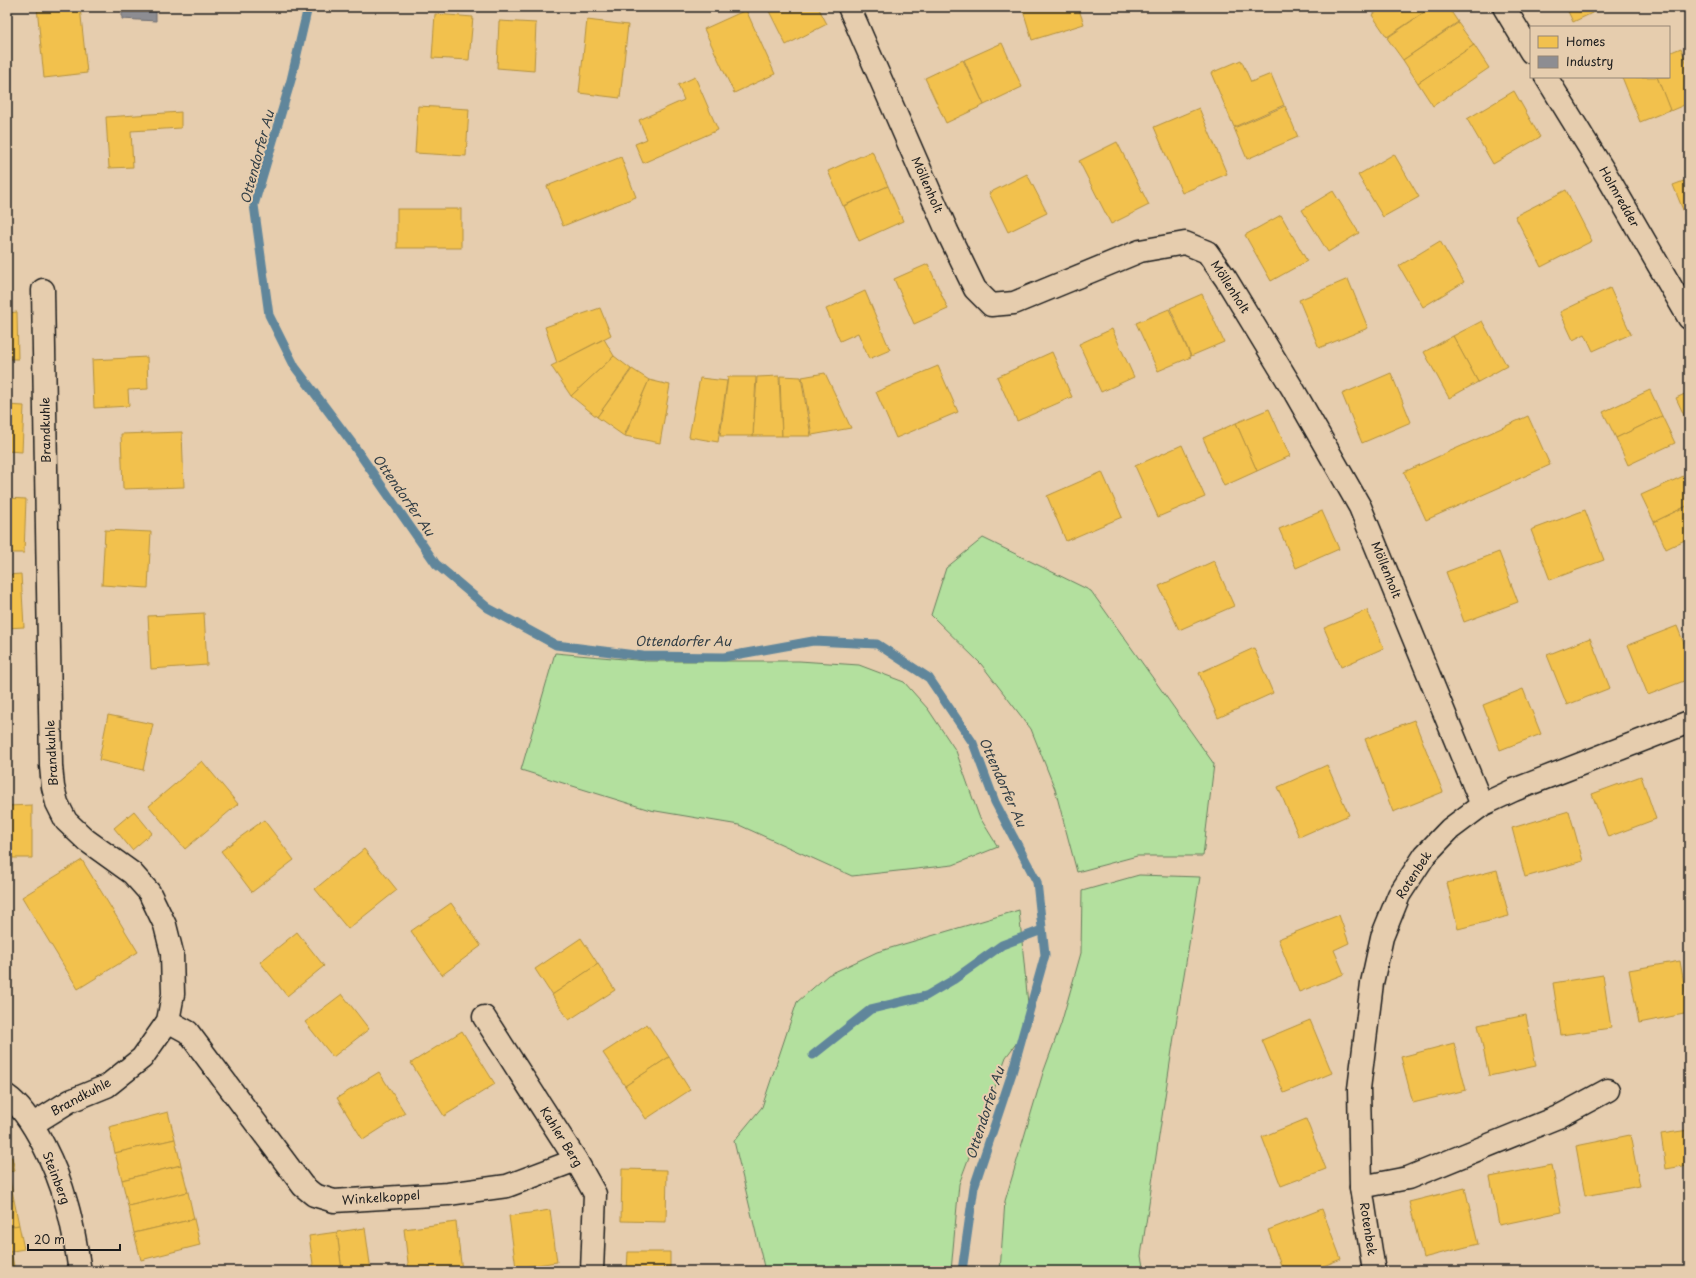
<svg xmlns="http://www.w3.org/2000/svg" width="1696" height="1278" font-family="'Playpen Sans',sans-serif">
  <rect width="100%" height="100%" fill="#e6cdae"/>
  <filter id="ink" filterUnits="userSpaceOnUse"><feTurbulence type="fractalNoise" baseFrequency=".025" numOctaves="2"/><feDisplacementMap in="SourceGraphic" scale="8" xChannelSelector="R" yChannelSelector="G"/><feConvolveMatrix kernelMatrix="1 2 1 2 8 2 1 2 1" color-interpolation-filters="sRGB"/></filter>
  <g filter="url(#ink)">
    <!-- green -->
    <g fill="#b3e09e" stroke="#687e5d">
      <path d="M 983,538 L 1091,591 L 1214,764 L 1203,856 L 1137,856 L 1077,872 L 1055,789 L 1031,729 L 981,664 L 931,615 L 946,568 Z"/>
      <path d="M 555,653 L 647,661 L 799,661 L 859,665 L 904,682 L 928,709 L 956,751 L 979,816 L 998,847 L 953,865 L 852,876 L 739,825 L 650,810 L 521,770 Z"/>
      <path d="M 1139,875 L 1200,877 L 1175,1030 L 1141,1256 L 1144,1271 L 1000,1271 L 1005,1201 L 1043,1073 L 1061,1024 L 1081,953 L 1082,891 Z"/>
      <path d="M 1019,910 L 1030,1025 L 1006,1057 L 959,1184 L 951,1271 L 765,1271 L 734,1141 L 762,1107 L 797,1002 L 828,975 L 877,952 Z"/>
    </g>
    <!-- homes -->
    <g fill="#f2c14e" stroke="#b2903f">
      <path d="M 37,7 L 80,7 L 87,73 L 44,78 Z"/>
      <path d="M 767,7 L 818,7 L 827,24 L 786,45 Z"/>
      <path d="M 1022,7 L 1078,7 L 1084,24 L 1032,40 Z"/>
      <path d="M 1384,7 L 1432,7 L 1387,37 L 1372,15 Z"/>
      <path d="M 1432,7 L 1448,7 L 1458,22 L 1403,60 L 1387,38 Z"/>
      <path d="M 1566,7 L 1605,7 L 1573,22 Z"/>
      <path d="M 746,10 L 775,74 L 734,93 L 704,29 Z"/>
      <path d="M 435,14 L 473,17 L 469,60 L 432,58 Z"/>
      <path d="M 587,20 L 628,25 L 620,98 L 579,93 Z"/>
      <path d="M 499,21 L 536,23 L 534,71 L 497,68 Z"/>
      <path d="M 1458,23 L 1474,45 L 1418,83 L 1403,60 Z"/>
      <path d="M 1002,43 L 1022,87 L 984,105 L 964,60 Z"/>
      <path d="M 1474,45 L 1489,68 L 1433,106 L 1418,83 Z"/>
      <path d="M 1681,48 L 1689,69 L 1689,103 L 1670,111 L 1657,77 L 1669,77 L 1669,53 Z"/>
      <path d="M 963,60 L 984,105 L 946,123 L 925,78 Z"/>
      <path d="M 1241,60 L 1251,82 L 1271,74 L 1284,105 L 1234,127 L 1211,73 Z"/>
      <path d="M 695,77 L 718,130 L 643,163 L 635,144 L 647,139 L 639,120 L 684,100 L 678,85 Z"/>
      <path d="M 1622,77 L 1657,77 L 1670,110 L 1640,122 Z"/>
      <path d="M 1514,91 L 1540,137 L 1493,164 L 1467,119 Z"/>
      <path d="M 418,106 L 469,109 L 466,156 L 415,153 Z"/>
      <path d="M 1285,106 L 1298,137 L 1247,159 L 1234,128 Z"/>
      <path d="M 1199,108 L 1227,174 L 1182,193 L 1154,127 Z"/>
      <path d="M 181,112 L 181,128 L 131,131 L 133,167 L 109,168 L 106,117 Z"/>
      <path d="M 1117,142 L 1149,205 L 1111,224 L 1079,161 Z"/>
      <path d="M 872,151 L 888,186 L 843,206 L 828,171 Z"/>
      <path d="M 1394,154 L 1419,197 L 1383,217 L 1358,175 Z"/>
      <path d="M 621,157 L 636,197 L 563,226 L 547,186 Z"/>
      <path d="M 1027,174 L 1047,213 L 1008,232 L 989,193 Z"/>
      <path d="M 1689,179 L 1689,225 L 1673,185 Z"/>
      <path d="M 888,186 L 903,221 L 859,241 L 844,206 Z"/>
      <path d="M 1566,190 L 1592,241 L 1541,267 L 1515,216 Z"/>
      <path d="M 1333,191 L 1359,233 L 1328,252 L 1302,210 Z"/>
      <rect x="397" y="209" width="64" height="39"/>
      <path d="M 1281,215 L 1307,261 L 1271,281 L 1245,235 Z"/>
      <path d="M 1440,241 L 1464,282 L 1423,307 L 1399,266 Z"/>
      <path d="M 928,264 L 948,309 L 914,324 L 894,279 Z"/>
      <path d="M 1348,279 L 1368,328 L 1319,348 L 1299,300 Z"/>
      <path d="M 1610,288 L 1631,334 L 1593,351 L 1585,334 L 1573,340 L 1560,312 Z"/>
      <path d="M 865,291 L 890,350 L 869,359 L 858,333 L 840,341 L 826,309 Z"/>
      <path d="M 1202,294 L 1224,342 L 1191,356 L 1170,308 Z"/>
      <path d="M 600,308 L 611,335 L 557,363 L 545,327 Z"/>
      <path d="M 1169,309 L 1191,357 L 1158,371 L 1136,323 Z"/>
      <path d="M 17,312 L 18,359 L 7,359 L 7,313 Z"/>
      <path d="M 1482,321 L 1507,366 L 1478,382 L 1453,336 Z"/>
      <path d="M 1112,329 L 1134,377 L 1101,392 L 1079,344 Z"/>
      <path d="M 1453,336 L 1478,382 L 1449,398 L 1424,352 Z"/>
      <path d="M 604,339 L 614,356 L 571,396 L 551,366 Z"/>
      <path d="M 1052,352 L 1072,397 L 1017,421 L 997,377 Z"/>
      <path d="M 614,356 L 631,369 L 597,417 L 571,396 Z"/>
      <path d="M 147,357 L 148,389 L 128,390 L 129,406 L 94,408 L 92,360 Z"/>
      <path d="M 938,366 L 958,412 L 896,438 L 876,392 Z"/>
      <path d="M 632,369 L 649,380 L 624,436 L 597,417 Z"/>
      <path d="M 825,373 L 851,428 L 812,435 L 802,377 Z"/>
      <path d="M 1391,373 L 1411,422 L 1362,443 L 1342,394 Z"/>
      <path d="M 779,376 L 782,436 L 753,436 L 757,377 Z"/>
      <path d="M 780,376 L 801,377 L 811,436 L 782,436 Z"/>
      <path d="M 728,377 L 756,377 L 753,436 L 720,436 Z"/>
      <path d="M 700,378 L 727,381 L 718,442 L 689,437 Z"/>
      <path d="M 649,380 L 670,385 L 660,443 L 625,436 Z"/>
      <path d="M 1650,390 L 1662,416 L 1616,438 L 1603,412 Z"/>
      <path d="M 1689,392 L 1689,426 L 1676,398 Z"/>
      <path d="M 7,405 L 24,406 L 22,452 L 7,451 Z"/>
      <path d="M 1269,409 L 1290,456 L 1257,471 L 1236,423 Z"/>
      <path d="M 1528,416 L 1550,465 L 1426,520 L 1404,472 Z"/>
      <path d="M 1662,416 L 1675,443 L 1628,465 L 1616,438 Z"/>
      <path d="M 1236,423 L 1257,471 L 1224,486 L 1203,438 Z"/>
      <path d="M 182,432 L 184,487 L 123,489 L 121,434 Z"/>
      <path d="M 1182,445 L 1205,497 L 1158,517 L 1135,466 Z"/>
      <path d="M 1102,472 L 1122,517 L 1066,541 L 1047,496 Z"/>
      <path d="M 1688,474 L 1689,505 L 1654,522 L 1641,495 Z"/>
      <path d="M 7,498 L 26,499 L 24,553 L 7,553 Z"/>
      <path d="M 1689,505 L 1689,538 L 1666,549 L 1654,522 Z"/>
      <path d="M 1585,510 L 1604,560 L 1550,580 L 1531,530 Z"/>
      <path d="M 1322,511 L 1339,549 L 1296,568 L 1279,529 Z"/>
      <path d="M 105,530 L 151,532 L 148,588 L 102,585 Z"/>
      <path d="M 1499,552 L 1518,602 L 1464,622 L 1446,572 Z"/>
      <path d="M 1214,561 L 1234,606 L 1179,630 L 1159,586 Z"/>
      <path d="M 21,574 L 24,627 L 7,628 L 7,575 Z"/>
      <path d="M 1367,610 L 1384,648 L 1341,667 L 1324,628 Z"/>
      <path d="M 204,613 L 207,665 L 151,669 L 148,616 Z"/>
      <path d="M 1677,626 L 1689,656 L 1689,679 L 1648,695 L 1628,645 Z"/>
      <path d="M 1590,638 L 1610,688 L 1567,705 L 1547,655 Z"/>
      <path d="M 1254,648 L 1273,693 L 1218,718 L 1199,673 Z"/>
      <path d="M 1523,689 L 1541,734 L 1500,750 L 1483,705 Z"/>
      <path d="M 7,698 L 9,698 L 10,743 L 7,743 Z"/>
      <path d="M 108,715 L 153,724 L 143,770 L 99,760 Z"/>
      <path d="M 1414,720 L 1443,792 L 1393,812 L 1365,739 Z"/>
      <path d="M 202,761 L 238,804 L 185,849 L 149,806 Z"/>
      <path d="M 1327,765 L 1349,815 L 1299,837 L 1278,787 Z"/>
      <path d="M 1641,776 L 1656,819 L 1608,837 L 1592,794 Z"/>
      <path d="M 32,805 L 32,858 L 7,858 L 7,806 Z"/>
      <path d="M 134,811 L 152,833 L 132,850 L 114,828 Z"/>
      <path d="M 1569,811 L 1583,861 L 1525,877 L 1512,828 Z"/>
      <path d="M 264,820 L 294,860 L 252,892 L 221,851 Z"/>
      <path d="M 364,849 L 397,890 L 348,929 L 315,889 Z"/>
      <path d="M 82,860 L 138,952 L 78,989 L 22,897 Z"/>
      <path d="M 1497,870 L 1509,916 L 1458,929 L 1447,883 Z"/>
      <path d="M 451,903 L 481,946 L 442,975 L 411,931 Z"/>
      <path d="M 1339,915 L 1349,943 L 1334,950 L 1344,974 L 1299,992 L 1278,939 Z"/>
      <path d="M 297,932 L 324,966 L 287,996 L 260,962 Z"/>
      <path d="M 581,938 L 598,964 L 552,995 L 535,969 Z"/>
      <path d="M 1680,961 L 1689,1013 L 1639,1023 L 1629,970 Z"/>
      <path d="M 598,964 L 615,990 L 569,1020 L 552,995 Z"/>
      <path d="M 1603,975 L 1611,1028 L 1561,1035 L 1553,983 Z"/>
      <path d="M 342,994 L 369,1029 L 333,1057 L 305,1022 Z"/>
      <path d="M 1526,1015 L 1536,1066 L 1489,1076 L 1478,1025 Z"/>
      <path d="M 1310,1020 L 1332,1073 L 1284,1093 L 1262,1040 Z"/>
      <path d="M 647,1024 L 669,1057 L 625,1086 L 603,1053 Z"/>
      <path d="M 462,1031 L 495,1084 L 444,1116 L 411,1063 Z"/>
      <path d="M 1454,1043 L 1466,1090 L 1413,1103 L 1401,1057 Z"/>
      <path d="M 669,1057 L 690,1090 L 646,1119 L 625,1086 Z"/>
      <path d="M 379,1072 L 405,1113 L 363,1140 L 337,1098 Z"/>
      <path d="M 168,1112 L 175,1139 L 115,1153 L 109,1127 Z"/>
      <path d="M 1306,1119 L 1326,1169 L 1281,1186 L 1262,1137 Z"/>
      <path d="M 1689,1130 L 1689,1165 L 1666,1169 L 1661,1134 Z"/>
      <path d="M 1630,1135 L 1640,1186 L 1585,1196 L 1576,1146 Z"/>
      <path d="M 175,1139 L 181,1165 L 122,1180 L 115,1153 Z"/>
      <path d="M 7,1157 L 12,1157 L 15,1171 L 7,1172 Z"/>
      <path d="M 181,1165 L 188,1192 L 128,1206 L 122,1180 Z"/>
      <path d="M 1552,1165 L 1561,1212 L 1499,1225 L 1490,1177 Z"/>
      <path d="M 622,1169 L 667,1170 L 666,1222 L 621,1221 Z"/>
      <path d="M 9,1176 L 14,1200 L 7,1202 L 7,1177 Z"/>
      <path d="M 1465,1188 L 1478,1244 L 1423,1258 L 1409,1202 Z"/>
      <path d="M 188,1192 L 194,1219 L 134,1233 L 128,1206 Z"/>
      <path d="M 14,1200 L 19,1225 L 7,1227 L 7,1202 Z"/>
      <path d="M 1322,1209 L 1341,1259 L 1311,1271 L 1283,1271 L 1268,1230 Z"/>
      <path d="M 550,1210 L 557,1262 L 516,1268 L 509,1216 Z"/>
      <path d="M 194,1219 L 200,1245 L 141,1260 L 134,1233 Z"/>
      <path d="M 456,1222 L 462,1271 L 409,1271 L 404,1229 Z"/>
      <path d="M 19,1225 L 24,1249 L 7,1252 L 7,1227 Z"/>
      <path d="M 365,1228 L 371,1271 L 342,1271 L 337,1232 Z"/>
      <path d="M 337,1232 L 342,1271 L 314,1271 L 309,1236 Z"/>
      <path d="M 7,1252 L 11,1252 L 15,1271 L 7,1271 Z"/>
      <path d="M 628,1252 L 670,1252 L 670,1271 L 627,1271 Z"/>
    </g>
    <!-- industry -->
    <path fill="#8d8d92" stroke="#6b6b6f" d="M 122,7 L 156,7 L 156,21 L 122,19 Z"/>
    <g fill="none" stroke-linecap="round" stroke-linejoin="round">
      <!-- stream -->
      <g stroke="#61869b" stroke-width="9">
        <path d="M 308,7 L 291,80 L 254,205 L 269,315 L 295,367 L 352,443 L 436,564 L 488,608 L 556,645 L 643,656 L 724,657 L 813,641 L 877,644 L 929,678 L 973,743 L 995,802 L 1037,882 L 1045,955 L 1012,1073 L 974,1187 L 962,1271"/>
        <path d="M 813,1055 L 871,1009 L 926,996 L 953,980 L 1002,945 L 1042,930"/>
      </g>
      <!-- minor casing -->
      <g stroke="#1c1c1c" stroke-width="25">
        <g id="minor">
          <path d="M 849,7 L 947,231 L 975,289 L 991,305 L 1014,303 L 1140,251 L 1185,243 L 1207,252 L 1226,279 L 1294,391 L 1360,507 L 1482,805"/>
          <path d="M 1504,7 L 1531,52"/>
          <path d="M 1546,77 L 1610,181 L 1689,318"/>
          <path d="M 484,1017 L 576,1160 L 595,1194 L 592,1271"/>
          <path d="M 168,1021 L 188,1032 L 303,1186 L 314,1195 L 334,1201 L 448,1194 L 507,1186 L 576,1160"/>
          <path d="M 7,1096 C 33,1114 58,1172 66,1202 C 73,1224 76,1248 80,1271"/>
          <path d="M 33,1124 L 70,1101 L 107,1086 L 142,1058 L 168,1021 L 173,994 L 172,953 L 165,925 L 149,892 L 132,873 L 86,840 L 66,821 L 57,803 L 53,787 L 51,766 L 43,290"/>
          <path d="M 1361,1187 L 1408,1178 L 1558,1117 L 1608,1090"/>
          <path d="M 1374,1271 L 1361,1187 L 1359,1089 L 1372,983 L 1382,937 L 1399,895 L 1425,855 L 1450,829 L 1482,805 L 1514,790 L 1689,722"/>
        </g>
      </g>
      <!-- minor -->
      <use href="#minor" stroke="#e6cdae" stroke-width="22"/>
    </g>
  </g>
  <g text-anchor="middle" stroke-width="4" stroke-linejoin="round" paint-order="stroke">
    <!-- street labels -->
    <g font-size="12" fill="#1c1c1c" stroke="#e6cdae">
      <text transform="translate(927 185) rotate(66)" y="4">Möllenholt</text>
      <text transform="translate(1619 197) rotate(60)" y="4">Holmredder</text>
      <text transform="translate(1230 287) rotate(57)" y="4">Möllenholt</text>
      <text transform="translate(46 430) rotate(-91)" y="4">Brandkuhle</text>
      <text transform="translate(1386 570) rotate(68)" y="4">Möllenholt</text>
      <text transform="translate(52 753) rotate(-93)" y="4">Brandkuhle</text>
      <text transform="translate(1414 875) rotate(-57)" y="4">Rotenbek</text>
      <text transform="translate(81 1097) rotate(-28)" y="4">Brandkuhle</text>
      <text transform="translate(561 1137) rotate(58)" y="4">Kahler Berg</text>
      <text transform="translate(56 1178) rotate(69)" y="4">Steinberg</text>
      <text transform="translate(381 1198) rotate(-4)" y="4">Winkelkoppel</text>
      <text transform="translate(1368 1229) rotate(81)" y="4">Rotenbek</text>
    </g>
    <!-- water labels -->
    <g font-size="13" font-style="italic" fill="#333f46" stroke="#e6cdae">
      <text transform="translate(257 157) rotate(-75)" y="5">Ottendorfer Au</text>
      <text transform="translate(404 495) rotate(55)" y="5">Ottendorfer Au</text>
      <text x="683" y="646">Ottendorfer Au</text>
      <text transform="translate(1003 782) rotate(66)" y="5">Ottendorfer Au</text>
      <text transform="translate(985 1113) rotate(-72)" y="5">Ottendorfer Au</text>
    </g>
  </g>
  <!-- margin -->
  <rect width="1696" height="1278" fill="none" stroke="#e6cdae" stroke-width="24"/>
  <rect x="12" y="12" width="1672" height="1254" fill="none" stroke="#1c1c1c" stroke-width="1.5" filter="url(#ink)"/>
  <!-- legend -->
  <rect x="1530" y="26" width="140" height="52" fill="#e6cdae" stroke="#958674"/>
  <rect x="1538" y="36" width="20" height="12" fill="#f2c14e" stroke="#958674"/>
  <text x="1566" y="46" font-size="12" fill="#1c1c1c">Homes</text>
  <rect x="1538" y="56" width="20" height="12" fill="#8d8d92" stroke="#958674"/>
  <text x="1566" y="66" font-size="12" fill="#1c1c1c">Industry</text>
  <!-- scale -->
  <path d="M28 1244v6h92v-6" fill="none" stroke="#1c1c1c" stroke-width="2"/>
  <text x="34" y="1244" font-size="12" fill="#1c1c1c" stroke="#e6cdae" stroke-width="3" paint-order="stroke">20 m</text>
</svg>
